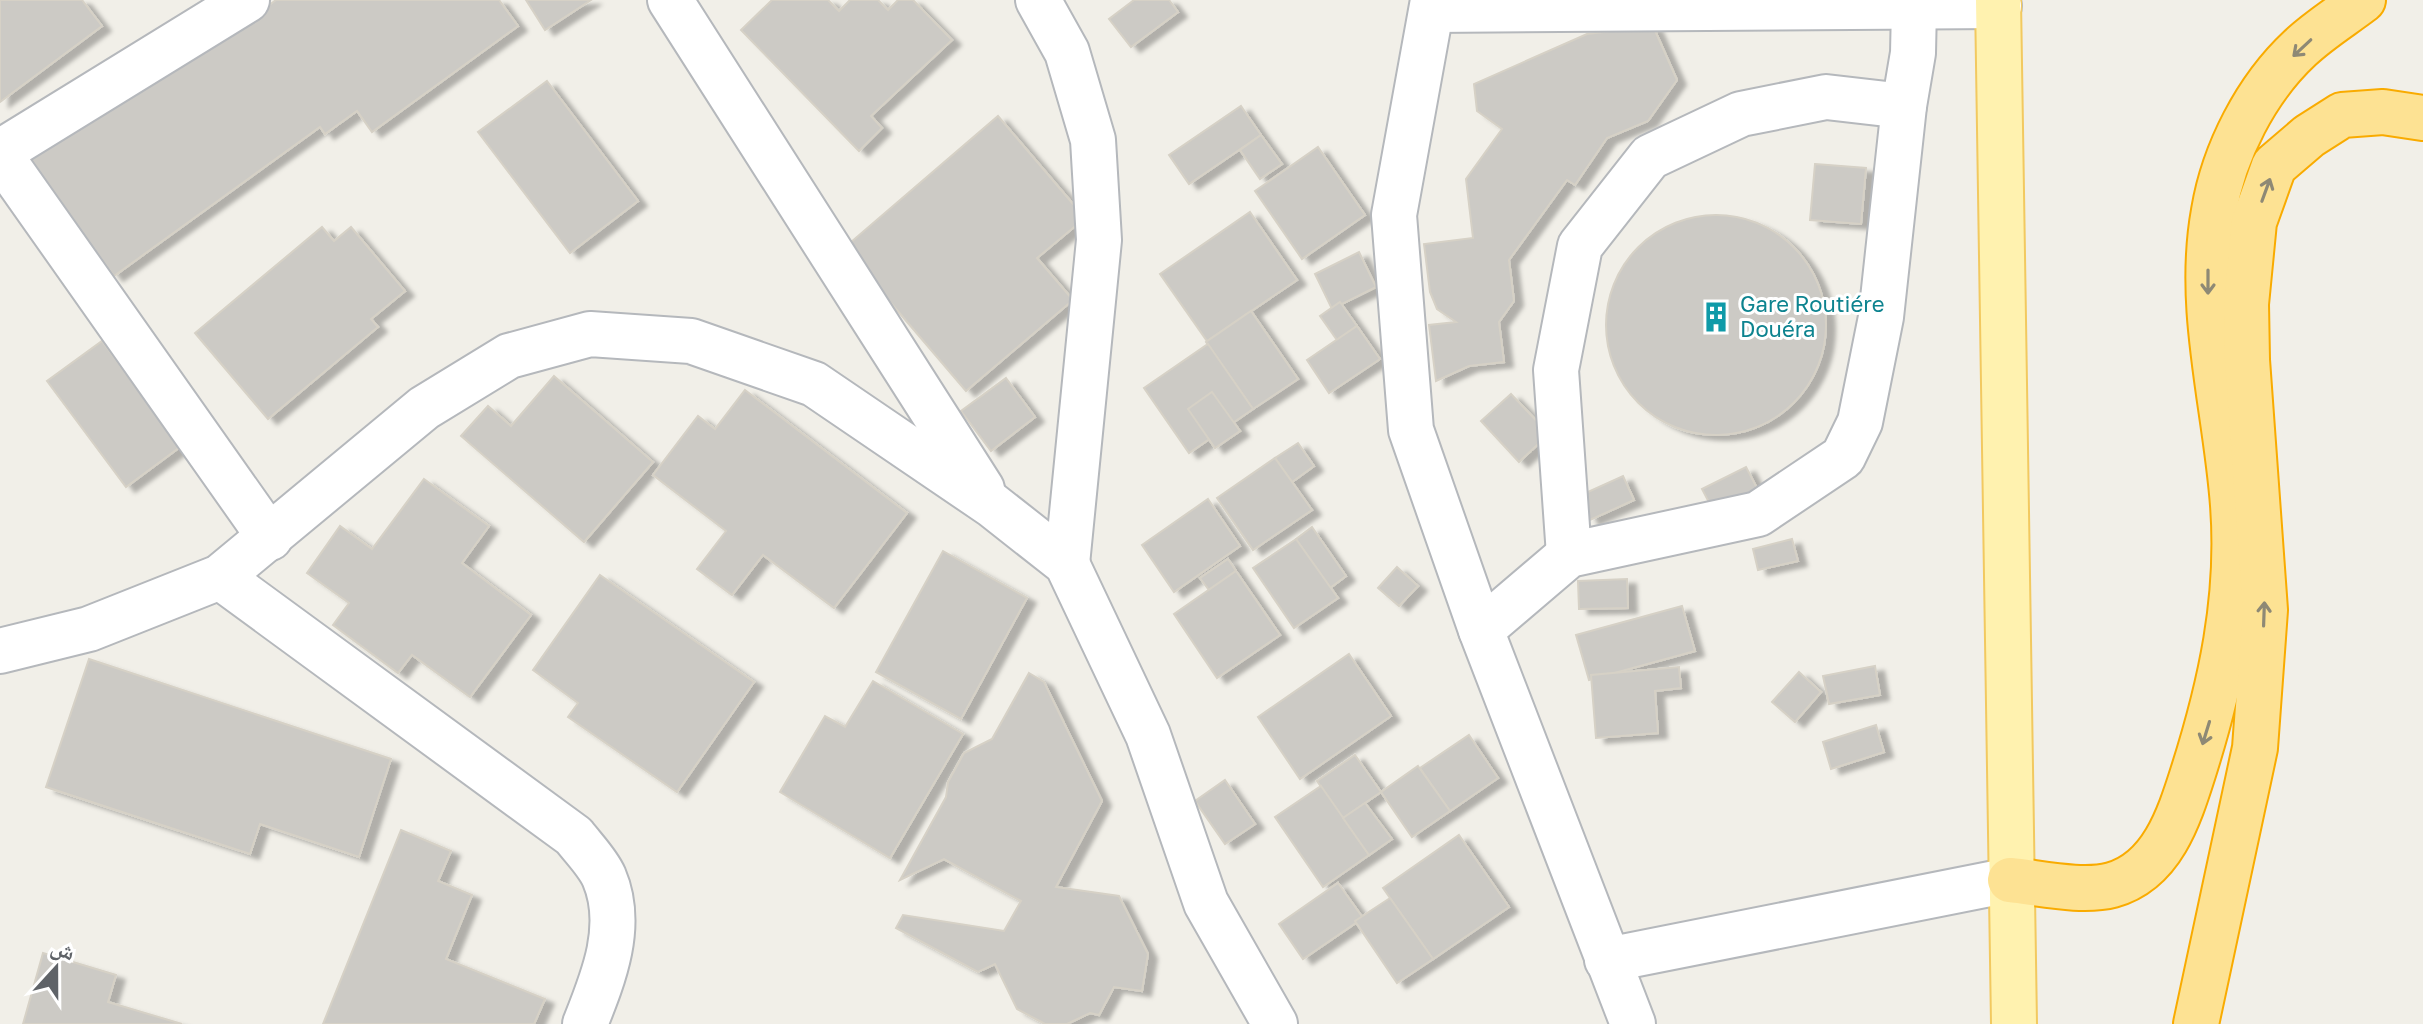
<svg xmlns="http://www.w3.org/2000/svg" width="2423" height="1024" font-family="'Golos Text','Noto Naskh Arabic',sans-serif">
  <defs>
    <filter id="shadow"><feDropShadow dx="9" dy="5" stdDeviation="2" flood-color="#0004"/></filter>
  </defs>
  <rect width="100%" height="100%" fill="#f1efe8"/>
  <!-- building -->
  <g fill="#cccac5" stroke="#d6d1c6" stroke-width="2" filter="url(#shadow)">
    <path d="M 0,0 L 82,0 L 102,26 L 0,102 Z"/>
    <path d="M 276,0 L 499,0 L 518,26 L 372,132 L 357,111 L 325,134 L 320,127 L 114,276 L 28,159 L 218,43 Z"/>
    <path d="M 526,0 L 591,0 L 545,30 Z"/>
    <path d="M 772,0 L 828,0 L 839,11 L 850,0 L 878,0 L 888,10 L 898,0 L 913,0 L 952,40 L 871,116 L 882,128 L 859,151 L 741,30 Z"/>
    <path d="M 1134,0 L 1169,0 L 1178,12 L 1131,47 L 1109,19 Z"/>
    <path d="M 1653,26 L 1677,80 L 1648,121 L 1607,138 L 1575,185 L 1567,180 L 1509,260 L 1514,301 L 1499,322 L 1504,362 L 1469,366 L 1436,381 L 1429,325 L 1456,322 L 1437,309 L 1430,292 L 1424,244 L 1473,238 L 1466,179 L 1502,129 L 1477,111 L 1474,84 L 1587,34 Z"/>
    <path d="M 547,81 L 638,201 L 570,253 L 478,132 Z"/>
    <path d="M 1241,106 L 1261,135 L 1189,184 L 1169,155 Z"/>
    <path d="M 998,116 L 1085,218 L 1037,258 L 1073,300 L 966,391 L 844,248 Z"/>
    <path d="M 1261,135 L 1282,164 L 1260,179 L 1240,150 Z"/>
    <path d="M 1318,147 L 1365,215 L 1302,259 L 1255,191 Z"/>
    <path d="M 1815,164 L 1866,168 L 1861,224 L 1810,220 Z"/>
    <path d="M 1250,212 L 1297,280 L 1207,341 L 1160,274 Z"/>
    <circle cx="1716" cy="325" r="110"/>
    <path d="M 322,227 L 334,241 L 351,227 L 405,291 L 371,319 L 378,327 L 268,419 L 195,333 Z"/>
    <path d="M 1359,252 L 1376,287 L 1332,309 L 1315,274 Z"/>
    <path d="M 1340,302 L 1357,326 L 1337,340 L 1320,316 Z"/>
    <path d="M 1251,311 L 1298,379 L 1253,409 L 1206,342 Z"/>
    <path d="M 1357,326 L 1380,359 L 1329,393 L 1307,360 Z"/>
    <path d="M 102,341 L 180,447 L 126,487 L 47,381 Z"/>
    <path d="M 1208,344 L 1253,409 L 1189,453 L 1144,388 Z"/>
    <path d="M 554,376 L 653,462 L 584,542 L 461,436 L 488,406 L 511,426 Z"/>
    <path d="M 1006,378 L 1035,417 L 991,451 L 961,411 Z"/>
    <path d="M 745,390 L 907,513 L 834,608 L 763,555 L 732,595 L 697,569 L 726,531 L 653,475 L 698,416 L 715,429 Z"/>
    <path d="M 1212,392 L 1240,431 L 1215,448 L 1188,409 Z"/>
    <path d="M 1511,394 L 1549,434 L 1519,462 L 1481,421 Z"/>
    <path d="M 1298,443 L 1314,466 L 1292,482 L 1275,458 Z"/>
    <path d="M 1275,458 L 1312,510 L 1253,550 L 1217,498 Z"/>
    <path d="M 1746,467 L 1759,492 L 1715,514 L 1702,489 Z"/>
    <path d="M 1623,476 L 1634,500 L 1590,520 L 1579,496 Z"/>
    <path d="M 424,479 L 489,526 L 462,563 L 531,615 L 470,697 L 412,655 L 398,673 L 333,625 L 349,603 L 307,573 L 340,526 L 372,549 Z"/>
    <path d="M 1208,499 L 1240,546 L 1174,592 L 1142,545 Z"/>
    <path d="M 1312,527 L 1346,576 L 1330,588 L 1296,539 Z"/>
    <path d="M 1296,539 L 1338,598 L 1294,628 L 1253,568 Z"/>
    <path d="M 1792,539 L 1798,561 L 1758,570 L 1753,549 Z"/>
    <path d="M 943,551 L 1027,598 L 961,719 L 876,672 Z"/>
    <path d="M 1228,559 L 1236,571 L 1209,590 L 1200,578 Z"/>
    <path d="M 1397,567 L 1418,586 L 1399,606 L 1378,588 Z"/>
    <path d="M 1236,571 L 1280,635 L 1217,678 L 1174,614 Z"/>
    <path d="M 600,575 L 754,682 L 677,792 L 568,717 L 578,703 L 533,670 Z"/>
    <path d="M 1627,579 L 1628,608 L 1579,609 L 1578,581 Z"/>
    <path d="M 1682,606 L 1695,651 L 1589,680 L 1576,635 Z"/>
    <path d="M 1349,654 L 1391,716 L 1300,779 L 1258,717 Z"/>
    <path d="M 89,659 L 391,759 L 359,857 L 260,824 L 250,854 L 46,787 Z"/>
    <path d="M 1875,666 L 1880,695 L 1829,704 L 1823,676 Z"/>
    <path d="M 1679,667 L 1681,688 L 1655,691 L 1658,733 L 1596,738 L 1591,675 Z"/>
    <path d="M 1799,672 L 1821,692 L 1795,722 L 1772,702 Z"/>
    <path d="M 1029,673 L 1044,682 L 1102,801 L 1056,887 L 1119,896 L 1148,954 L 1142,991 L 1114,987 L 1099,1015 L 1090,1013 L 1067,1024 L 1045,1024 L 1017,1009 L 995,964 L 978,972 L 896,928 L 903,915 L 1004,931 L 1021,901 L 944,859 L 900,880 L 946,797 L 948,782 L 964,753 L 992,739 Z"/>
    <path d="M 873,681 L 963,734 L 890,858 L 780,792 L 825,716 L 845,727 Z"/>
    <path d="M 1876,725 L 1884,752 L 1831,769 L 1823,742 Z"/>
    <path d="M 1469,735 L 1498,778 L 1450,811 L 1420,768 Z"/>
    <path d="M 1355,755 L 1381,792 L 1343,818 L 1317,781 Z"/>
    <path d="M 1418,766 L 1450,811 L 1412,837 L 1381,792 Z"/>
    <path d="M 1225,780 L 1255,824 L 1225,844 L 1195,801 Z"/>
    <path d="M 1321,786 L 1369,855 L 1323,887 L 1275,817 Z"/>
    <path d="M 1365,803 L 1392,839 L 1369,855 L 1343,818 Z"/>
    <path d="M 401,830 L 451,851 L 438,881 L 472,895 L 446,959 L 545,999 L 534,1024 L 323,1024 Z"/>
    <path d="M 1459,835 L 1509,907 L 1433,959 L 1383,888 Z"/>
    <path d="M 1338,883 L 1363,918 L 1303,959 L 1279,924 Z"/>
    <path d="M 1390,898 L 1433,959 L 1397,983 L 1355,921 Z"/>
    <path d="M 43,953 L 116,975 L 108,1002 L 182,1024 L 23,1024 Z"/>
  </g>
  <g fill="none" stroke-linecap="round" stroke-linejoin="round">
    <!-- minor casing -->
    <g stroke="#b5b8bc" stroke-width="48">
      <g id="minor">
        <path d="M 670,0 L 982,489"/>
        <path d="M 1038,0 L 1067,52 L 1093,140 L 1099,240 L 1067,564"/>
        <path d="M 1433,0 L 1394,215 L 1411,430 L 1481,630 L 1633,1024"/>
        <path d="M 1433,10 L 1999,6"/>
        <path d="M 0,152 L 247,0"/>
        <path d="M 0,155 L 270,538"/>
        <path d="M 1569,555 L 1556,370 L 1580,246 L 1650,157 L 1741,114 L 1826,97 L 1904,106"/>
        <path d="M 220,577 L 574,836 C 584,849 598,863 604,877 C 625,926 603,979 585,1024"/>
        <path d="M 1481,630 L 1569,555 L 1758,514 L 1843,457 L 1860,422 L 1881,317 L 1904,106 L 1913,53 L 1914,7"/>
        <path d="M 0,651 L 89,629 L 220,577 L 424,408 L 509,356 L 590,334 L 691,341 L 814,384 L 992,505 L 1067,564 L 1148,735 L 1206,903 L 1275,1024"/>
        <path d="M 1607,960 L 2010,880"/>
      </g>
    </g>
    <!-- major casing -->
    <g stroke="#f2c960" stroke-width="48">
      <path id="major" d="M 1998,0 L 2014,1024"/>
    </g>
    <!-- highway casing -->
    <g stroke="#f9ab00" stroke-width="48">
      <g id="highway">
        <path d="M 2010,880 C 2040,883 2082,893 2112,885 C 2162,871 2179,817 2193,773 C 2221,685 2240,598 2233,505 C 2226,408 2196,309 2214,211 C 2224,152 2256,89 2300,48 C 2319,30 2342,16 2363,0"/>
        <path d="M 2196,1024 L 2255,748 L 2265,610 L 2247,360 L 2246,304 L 2254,222 L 2274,166 L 2309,136 L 2342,115 L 2383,112 L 2423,118"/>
      </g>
    </g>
    <!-- minor -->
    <use href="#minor" stroke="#fff" stroke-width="44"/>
    <!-- major -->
    <use href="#major" stroke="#fff2af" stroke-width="44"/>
    <!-- highway -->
    <use href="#highway" stroke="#fde293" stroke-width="44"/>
  </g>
  <!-- one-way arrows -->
  <defs><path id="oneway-shaft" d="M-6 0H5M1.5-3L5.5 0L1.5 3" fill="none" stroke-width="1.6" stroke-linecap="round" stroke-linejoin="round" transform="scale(2)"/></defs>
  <g stroke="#8e8975">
    <use href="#oneway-shaft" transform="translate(2302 48) rotate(137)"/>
    <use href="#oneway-shaft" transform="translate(2266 190) rotate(-70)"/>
    <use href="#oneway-shaft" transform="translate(2208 282) rotate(90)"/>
    <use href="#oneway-shaft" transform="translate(2264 614) rotate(-88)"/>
    <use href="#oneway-shaft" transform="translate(2206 733) rotate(107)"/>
  </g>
  <!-- icons -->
  <defs>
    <g id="building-bare" transform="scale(2.4)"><path d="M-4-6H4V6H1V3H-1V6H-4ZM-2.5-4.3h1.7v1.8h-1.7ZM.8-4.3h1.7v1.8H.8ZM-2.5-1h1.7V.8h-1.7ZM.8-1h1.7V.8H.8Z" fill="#0f9aa8" stroke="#fff" stroke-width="2.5" paint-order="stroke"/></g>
  </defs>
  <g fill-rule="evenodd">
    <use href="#building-bare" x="1716" y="317"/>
  </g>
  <g text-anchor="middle" stroke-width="6" stroke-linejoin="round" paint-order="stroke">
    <!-- culture labels -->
    <g font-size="22" fill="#0d838f" stroke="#fff" text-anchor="start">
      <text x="1740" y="312">Gare Routiére<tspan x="1740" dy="25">Douéra</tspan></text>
    </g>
  </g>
  <!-- north arrow -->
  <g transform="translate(56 968) rotate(21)" stroke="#ffffff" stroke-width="6" paint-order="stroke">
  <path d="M0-6L14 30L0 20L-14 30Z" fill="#5f6368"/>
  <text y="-12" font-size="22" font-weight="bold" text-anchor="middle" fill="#5f6368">ش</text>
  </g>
</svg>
